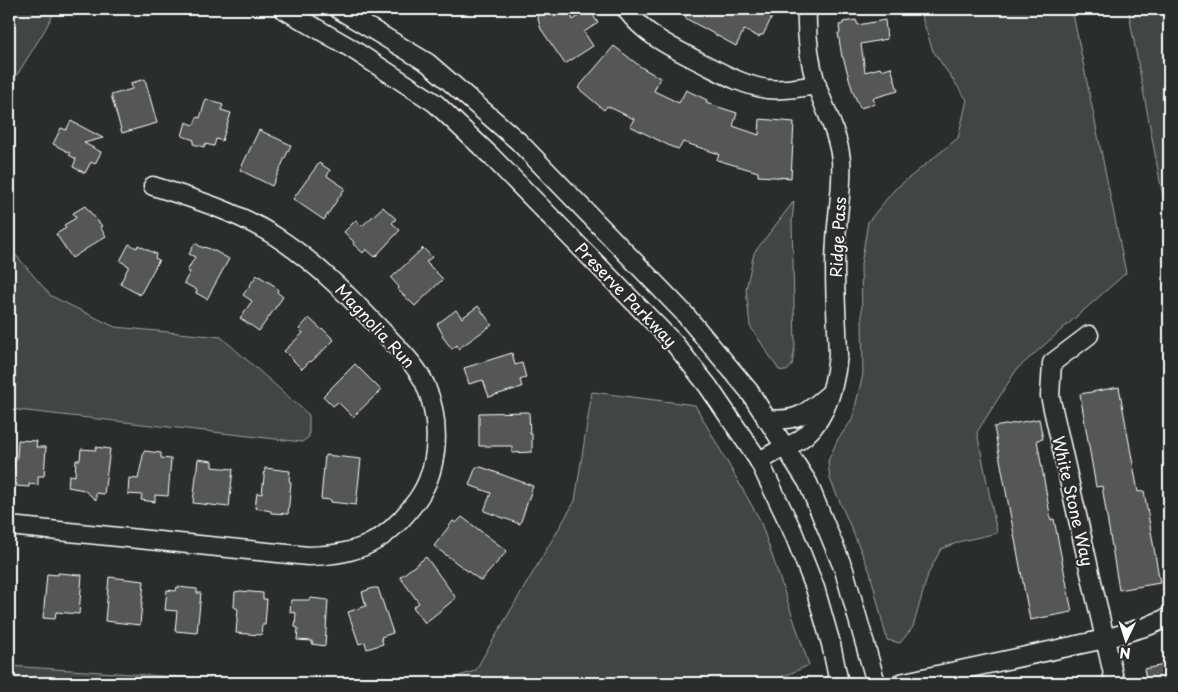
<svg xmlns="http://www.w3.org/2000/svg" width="1178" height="692" font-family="'Playpen Sans',sans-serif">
  <rect width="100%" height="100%" fill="#2a2d2e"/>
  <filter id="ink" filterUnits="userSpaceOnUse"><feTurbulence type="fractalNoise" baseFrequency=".02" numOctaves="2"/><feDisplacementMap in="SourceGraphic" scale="10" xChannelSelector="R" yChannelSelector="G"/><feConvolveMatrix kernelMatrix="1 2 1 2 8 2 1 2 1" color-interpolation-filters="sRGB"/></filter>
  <g filter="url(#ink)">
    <!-- green -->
    <g fill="#414445" stroke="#a0a2a2">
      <path d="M 9,9 L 56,9 L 43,33 L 9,88 Z"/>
      <path d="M 919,9 L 1072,9 L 1126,273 L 1017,369 L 977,432 L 997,533 L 962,541 L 941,549 L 928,574 L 913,627 L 900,643 L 887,640 L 870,572 L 830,479 L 828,461 L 838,439 L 852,420 L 863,374 L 861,264 L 868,222 L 894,190 L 958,138 L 967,100 L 933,51 Z"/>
      <path d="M 1128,9 L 1169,9 L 1169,210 L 1166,213 Z"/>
      <path d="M 794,201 L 792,222 L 795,346 L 792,365 L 787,371 L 779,370 L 750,326 L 746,289 L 754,253 Z"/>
      <path d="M 9,247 L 51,296 L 115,327 L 221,337 L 309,415 L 309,437 L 302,442 L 9,409 Z"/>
      <path d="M 592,392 L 695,405 L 760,520 L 809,665 L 780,678 L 777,683 L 437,683 L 475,671 L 575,501 Z"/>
      <path d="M 9,666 L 269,683 L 9,683 Z"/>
    </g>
    <!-- building -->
    <g fill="#555758" stroke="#fff">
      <path d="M 535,9 L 569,9 L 573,20 L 589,9 L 598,23 L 584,32 L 593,46 L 565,64 L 541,29 Z"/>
      <path d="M 690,9 L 776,9 L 763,35 L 760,35 L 759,37 L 744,30 L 736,46 L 685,18 Z"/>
      <path d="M 856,20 L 858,25 L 885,20 L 887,39 L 861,44 L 865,72 L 880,68 L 881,70 L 891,67 L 898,91 L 873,98 L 875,104 L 860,108 L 853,92 L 843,57 L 842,57 L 838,33 L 840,33 L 839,25 L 843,24 L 843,22 Z"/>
      <path d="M 614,46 L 641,67 L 660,78 L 654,91 L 679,103 L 686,90 L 707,100 L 706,103 L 737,113 L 733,126 L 759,135 L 760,119 L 794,122 L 791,178 L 758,176 L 758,172 L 717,160 L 719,154 L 683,142 L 679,149 L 672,147 L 630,126 L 634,119 L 607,106 L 604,110 L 578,88 Z"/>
      <path d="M 145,79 L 157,123 L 122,133 L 111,95 L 132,89 L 131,83 Z"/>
      <path d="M 206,99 L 223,105 L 221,110 L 231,113 L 222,141 L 216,139 L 214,146 L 205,144 L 204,147 L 193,144 L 194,140 L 182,136 L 186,122 L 194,125 L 197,117 L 200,118 Z"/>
      <path d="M 71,121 L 103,138 L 84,143 L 101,152 L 95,164 L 91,162 L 85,173 L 73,167 L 76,159 L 69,155 L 70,153 L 53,144 L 61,128 L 66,130 Z"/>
      <path d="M 259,130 L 291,145 L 272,186 L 240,170 Z"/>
      <path d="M 319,163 L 330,170 L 327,176 L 345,188 L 324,220 L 293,199 Z"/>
      <path d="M 85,206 L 102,226 L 100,227 L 106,236 L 72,258 L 56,234 L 66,228 L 64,225 L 76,218 L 73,213 Z"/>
      <path d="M 383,207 L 396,219 L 392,223 L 400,230 L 375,257 L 366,249 L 363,253 L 353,244 L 354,242 L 344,232 L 356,220 L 362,226 Z"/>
      <path d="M 195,243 L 203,248 L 204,247 L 213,250 L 229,259 L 207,299 L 196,293 L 197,290 L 184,283 L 190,272 L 187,271 L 195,257 L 189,254 Z"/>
      <path d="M 129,244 L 137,248 L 138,245 L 156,254 L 155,258 L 159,260 L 140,295 L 120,284 L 129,266 L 120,261 Z"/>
      <path d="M 423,248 L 432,257 L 426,262 L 443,279 L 415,306 L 398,290 L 399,287 L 391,278 Z"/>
      <path d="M 257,275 L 275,286 L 278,289 L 277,292 L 283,297 L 259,331 L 240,318 L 252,301 L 243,295 Z"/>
      <path d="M 478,306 L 492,325 L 458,349 L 457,345 L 452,349 L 442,336 L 443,335 L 441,331 L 437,324 L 456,310 L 462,318 Z"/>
      <path d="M 309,318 L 322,330 L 323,329 L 334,340 L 311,362 L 310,361 L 302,369 L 284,351 L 303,333 L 299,329 Z"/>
      <path d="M 512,353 L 515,365 L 522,363 L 526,378 L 520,380 L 522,387 L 489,397 L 483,380 L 469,384 L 464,368 Z"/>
      <path d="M 355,364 L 381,390 L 353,417 L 338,402 L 333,406 L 323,396 Z"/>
      <path d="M 1119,387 L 1138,492 L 1144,491 L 1160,583 L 1119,590 L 1102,486 L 1096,487 L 1080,394 Z"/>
      <path d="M 529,412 L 530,434 L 532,434 L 532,452 L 512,453 L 512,446 L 479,446 L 479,413 Z"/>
      <path d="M 1039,419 L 1043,439 L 1037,440 L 1051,520 L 1054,519 L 1072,612 L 1030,620 L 994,427 Z"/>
      <path d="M 18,440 L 37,441 L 36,447 L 46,447 L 44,476 L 38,476 L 38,485 L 29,484 L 29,487 L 16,486 L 17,483 L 9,482 L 9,467 L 14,468 L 14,459 L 17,460 Z"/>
      <path d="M 96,447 L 110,449 L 104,494 L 96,493 L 96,500 L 84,490 L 68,487 L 69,475 L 75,476 L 76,460 L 80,460 L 81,449 L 96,450 Z"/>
      <path d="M 144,451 L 161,453 L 161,458 L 171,459 L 168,496 L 155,495 L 155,502 L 141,500 L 142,495 L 128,494 L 129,478 L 138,479 Z"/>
      <path d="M 325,455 L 361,459 L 356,505 L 331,502 L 331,500 L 321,499 Z"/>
      <path d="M 198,459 L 212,461 L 212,467 L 233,469 L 229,507 L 193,503 Z"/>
      <path d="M 476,467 L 481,467 L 533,486 L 520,524 L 484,511 L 491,493 L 469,485 Z"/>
      <path d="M 265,468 L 290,471 L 289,481 L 291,482 L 288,514 L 271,513 L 271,511 L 255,508 L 257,493 L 262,494 Z"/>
      <path d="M 462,517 L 507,551 L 481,581 L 434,546 L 453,521 L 456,523 Z"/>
      <path d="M 426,557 L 456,598 L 425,623 L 413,607 L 419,603 L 400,577 Z"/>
      <path d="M 58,573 L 82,575 L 79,614 L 56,612 L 55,619 L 43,618 L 47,574 L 58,575 Z"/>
      <path d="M 109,577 L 144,581 L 140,625 L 105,621 Z"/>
      <path d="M 177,587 L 197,589 L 197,593 L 201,593 L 197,633 L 175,631 L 177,611 L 165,610 L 167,590 L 176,591 Z"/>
      <path d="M 373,588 L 378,588 L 393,633 L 381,637 L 383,644 L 367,649 L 365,642 L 359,644 L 348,612 L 366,606 L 362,592 Z"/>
      <path d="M 240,591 L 263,593 L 263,599 L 267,599 L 265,625 L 262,625 L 261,635 L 236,633 L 238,609 L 234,607 L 235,592 Z"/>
      <path d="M 311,598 L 328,600 L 325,646 L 312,644 L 312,641 L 297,640 L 298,628 L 295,627 L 296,613 L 290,612 L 291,600 L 310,600 Z"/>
      <path d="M 1169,664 L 1169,683 L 1147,683 L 1144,669 Z"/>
    </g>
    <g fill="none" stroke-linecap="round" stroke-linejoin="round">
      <!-- minor casing -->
      <g stroke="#fff" stroke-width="21">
        <g id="minor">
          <path d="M 283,9 L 349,47 L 435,103 L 491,156 L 674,343 L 708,386 L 759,461 L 793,532 L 815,588 L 831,644 L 839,683"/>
          <path d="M 338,9 L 428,63 L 518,141 L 683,312 L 749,391 L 808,483 L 844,570 L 876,683"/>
          <path d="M 626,9 C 644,35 673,48 700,62 C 722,73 742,85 767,89 C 784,91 800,87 817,85"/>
          <path d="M 1089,335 L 1052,363 L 1050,396 L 1115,683"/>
          <path d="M 766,419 C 798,422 805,414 828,395"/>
          <path d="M 759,461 C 767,457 775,452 783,448 C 788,445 793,444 798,441 C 826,423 835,386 838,355 C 837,317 833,279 836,241 C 837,214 843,187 841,160 C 838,133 825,110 816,84 C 809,59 806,35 807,9"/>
          <path d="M 9,526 L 308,556 C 359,555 387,542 417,500 C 440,468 441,420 425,384 C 416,365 399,349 385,334 C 351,298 317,263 275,236 C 237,212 195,199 153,186"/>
          <path d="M 900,683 L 1105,639 L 1148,626 L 1169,617"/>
        </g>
      </g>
      <!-- minor -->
      <use href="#minor" stroke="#2a2d2e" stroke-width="18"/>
    </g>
  </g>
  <g text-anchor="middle" stroke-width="4" stroke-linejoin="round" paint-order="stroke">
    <!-- street labels -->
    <g font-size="16" fill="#fff" stroke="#2a2d2e">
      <text transform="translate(838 237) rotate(-87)" y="6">Ridge Pass</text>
      <text transform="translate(626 295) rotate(46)" y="6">Preserve Parkway</text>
      <text transform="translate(375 326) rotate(47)" y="6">Magnolia Run</text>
      <text transform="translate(1073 501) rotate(77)" y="6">White Stone Way</text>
    </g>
  </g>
  <!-- margin -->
  <rect width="1178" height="692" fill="none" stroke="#2a2d2e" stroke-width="30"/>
  <rect x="15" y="15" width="1148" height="662" fill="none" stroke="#fff" stroke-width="2" filter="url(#ink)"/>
  <!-- north arrow -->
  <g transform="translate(1126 640) rotate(184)" stroke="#2a2d2e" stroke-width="4" paint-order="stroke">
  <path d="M0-4L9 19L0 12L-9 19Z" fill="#ffffff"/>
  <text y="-8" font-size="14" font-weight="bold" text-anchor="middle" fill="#ffffff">N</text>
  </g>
</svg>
